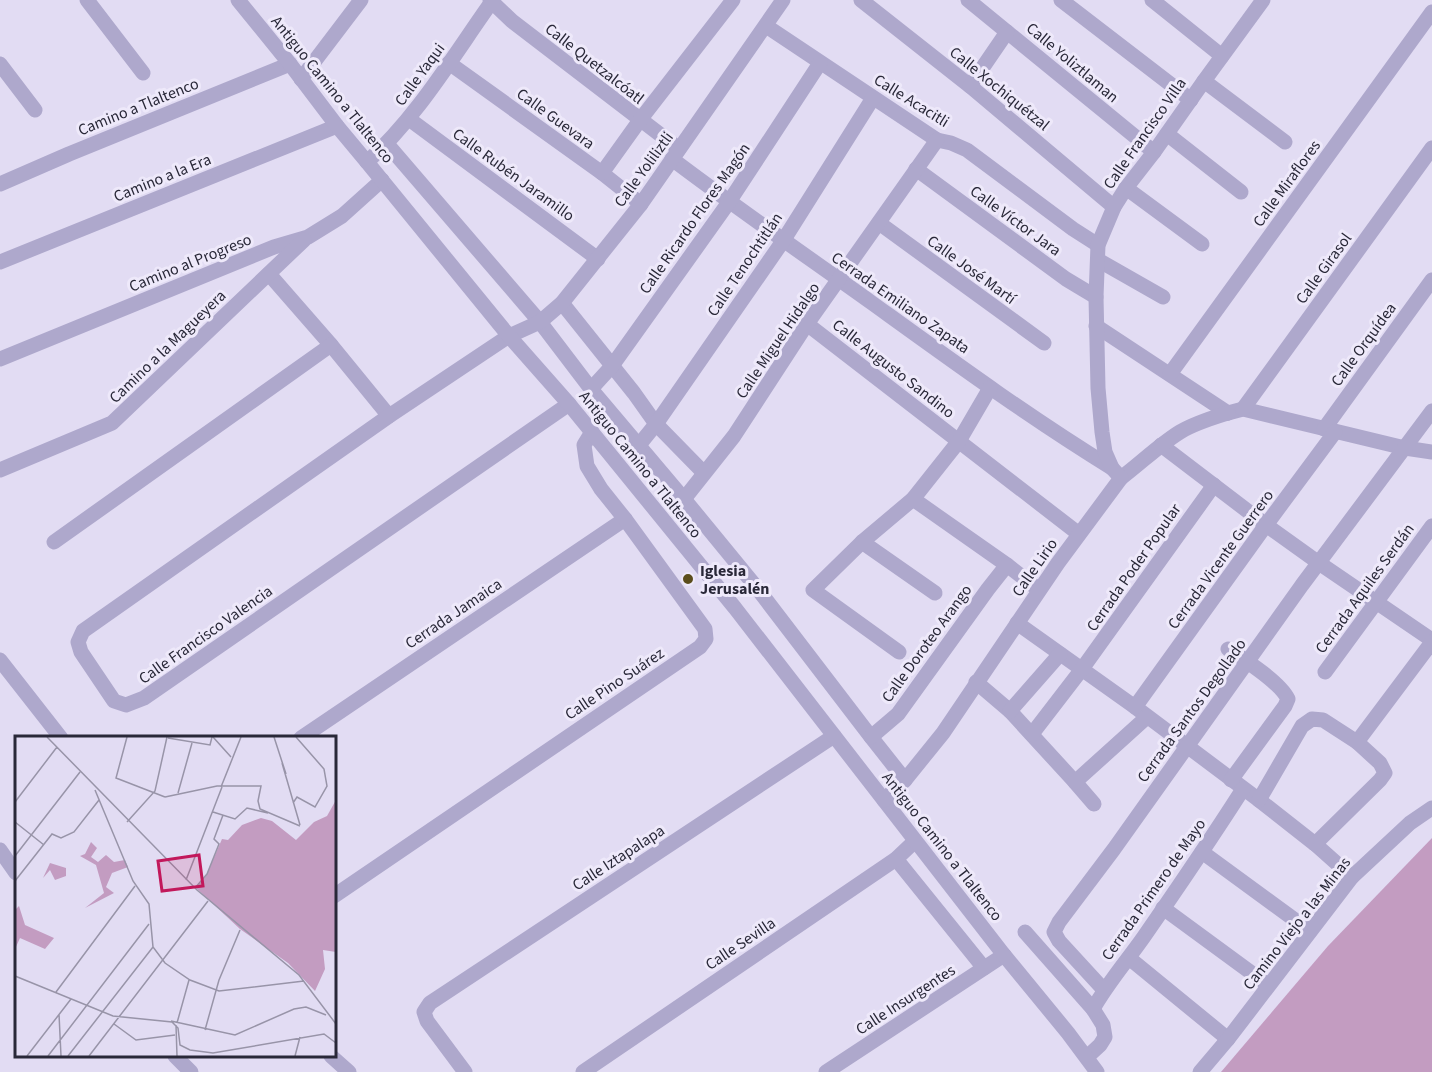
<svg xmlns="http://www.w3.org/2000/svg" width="1432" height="1072" font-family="'Source Sans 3',sans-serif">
  <rect width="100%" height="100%" fill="#e2dcf3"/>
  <!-- green -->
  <path fill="#c39cc1" d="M 1432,838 L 1432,1072 L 1221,1072 L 1328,946 Z"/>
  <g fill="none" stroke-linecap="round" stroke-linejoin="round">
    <!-- minor -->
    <g stroke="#aea8cc" stroke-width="15">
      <path d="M 87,0 L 143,73"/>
      <path d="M 490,0 L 512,21 L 679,149"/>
      <path d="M 861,0 L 970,86 L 1114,207"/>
      <path d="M 968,0 L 1154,152"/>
      <path d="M 1061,0 L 1191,100"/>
      <path d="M 1152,0 L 1222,56"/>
      <path d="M 766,26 L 937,140 L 951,143 L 967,150 L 1073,229 L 1098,245"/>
      <path d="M 449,63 L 602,173 L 641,204"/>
      <path d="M 0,64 L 35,110"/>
      <path d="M 301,79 L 361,0"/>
      <path d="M 1204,81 L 1285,142"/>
      <path d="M 970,86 L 1007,32"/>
      <path d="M 409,119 L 598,259"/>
      <path d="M 1167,134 L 1241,192"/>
      <path d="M 387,144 L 540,322 L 591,389 L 684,499 L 757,588 L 871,737 L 905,780"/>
      <path d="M 672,159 C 738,209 805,255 872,303 C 951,360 1029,417 1112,468"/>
      <path d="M 367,162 C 418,116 453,56 493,0"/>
      <path d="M 916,169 L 1066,279 L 1096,297"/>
      <path d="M 602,173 L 640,120 L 733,0"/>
      <path d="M 0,184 L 69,154 L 290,64"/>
      <path d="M 1126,188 L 1202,244"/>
      <path d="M 879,223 L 1044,343"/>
      <path d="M 1098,260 L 1163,297"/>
      <path d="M 0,262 L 337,126"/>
      <path d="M 269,274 L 331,345 L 389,416"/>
      <path d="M 562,303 L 634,393 L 656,424 L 704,473"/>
      <path d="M 807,324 L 1079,534"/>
      <path d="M 1096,326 L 1228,413 L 1243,409 L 1405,448 L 1432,452"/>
      <path d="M 0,359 L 274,247 L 308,237 L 342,216 L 382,180"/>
      <path d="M 1170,374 L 1432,12"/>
      <path d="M 591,389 L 612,366 L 729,202 L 820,63"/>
      <path d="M 569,404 L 144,698 L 126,705 L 114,701 L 81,652 L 78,642 L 83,631 L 389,416 L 509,336 L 540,322 L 562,303 L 641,204 L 783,0"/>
      <path d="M 1243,409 L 1432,148"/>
      <path d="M 1324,429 L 1432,280"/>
      <path d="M 639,445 L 656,424 L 783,241 L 873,98"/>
      <path d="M 1161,445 L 1266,525 L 1319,563 L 1432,640"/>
      <path d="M 0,470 L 112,423 L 304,240"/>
      <path d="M 1121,478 C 1141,463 1159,445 1180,432 C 1195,423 1212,418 1228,413"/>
      <path d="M 684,499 L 734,436 L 807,324 L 937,140"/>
      <path d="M 913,499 L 1007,565 L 1039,590"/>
      <path d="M 54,542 L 331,345"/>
      <path d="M 862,542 L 935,593"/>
      <path d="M 1017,623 L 1135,707 L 1259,800 L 1315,844 L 1352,877"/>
      <path d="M 1228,649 C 1245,660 1280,682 1288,699 L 1285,706 L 1231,780"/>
      <path d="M 899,652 L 813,590 L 862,542 L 913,499 L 959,441 L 990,388"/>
      <path d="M 0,660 L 61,738"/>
      <path d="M 1325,672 L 1432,526"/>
      <path d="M 976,682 L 1010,711 L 1075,782 L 1094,804"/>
      <path d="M 1135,707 L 1266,525 L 1335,432"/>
      <path d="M 1010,711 L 1060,654"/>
      <path d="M 1032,734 L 1082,669 L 1214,485"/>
      <path d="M 871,737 L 898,714 L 988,589 L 1007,565"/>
      <path d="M 301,738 L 625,519"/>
      <path d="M 1357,742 L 1432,642"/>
      <path d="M 1075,782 L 1147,717"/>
      <path d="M 1259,800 L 1302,726 L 1312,719 L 1323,720 L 1357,742 L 1380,763 L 1385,773 L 1380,780 L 1315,844"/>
      <path d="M 0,850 L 16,873"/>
      <path d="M 1202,852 L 1310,931"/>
      <path d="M 896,859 L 984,968"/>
      <path d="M 334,896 L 700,647 L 706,639 L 705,629 L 625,519 L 601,489 L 587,466 L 584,445 L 592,432"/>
      <path d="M 1163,908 L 1268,985"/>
      <path d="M 1025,932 L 1093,1009 L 1103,1025 L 1105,1037 L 1100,1045 L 1087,1057"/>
      <path d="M 1129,958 L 1228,1039"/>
      <path d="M 1104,990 L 1059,941 L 1054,932 L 1059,922 L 1114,849 L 1302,585 L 1432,411"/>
      <path d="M 1093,1009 C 1107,984 1126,962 1143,938 C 1177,889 1211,839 1243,789"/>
      <path d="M 175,1056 L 191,1072"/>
      <path d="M 331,1056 L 349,1072"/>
      <path d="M 465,1072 L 427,1021 L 424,1012 L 430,1003 L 834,736"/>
      <path d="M 583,1072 L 896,859 L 915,841"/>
      <path d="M 826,1072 L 1004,955"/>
    </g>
    <!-- tertiary -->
    <g stroke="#aea8cc" stroke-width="15">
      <path d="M 238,0 L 290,64 L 337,126 L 367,162 L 509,336 L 569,404 L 735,608 L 1004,955 L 1068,1033 L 1097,1072"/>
      <path d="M 884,800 L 905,780 L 943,733 L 1058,563 L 1121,478 L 1112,468 L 1105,452 L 1102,432 L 1098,388 L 1096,297 L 1098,245 L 1114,207 L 1126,188 L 1154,152 L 1204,81 L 1263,0"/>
      <path d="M 1200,1072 L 1228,1039 L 1352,877 L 1410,823 L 1432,808"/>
    </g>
  </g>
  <!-- markers -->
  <circle fill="#5b4d1c" stroke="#eee9fa" stroke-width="2" cx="688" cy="579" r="6"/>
  <g text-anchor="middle" stroke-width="6" stroke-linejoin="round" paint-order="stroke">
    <!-- street labels -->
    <g font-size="16" fill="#292838" stroke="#eee9fa">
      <text transform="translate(1073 62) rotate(40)" y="6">Calle Yoliztlaman</text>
      <text transform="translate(595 63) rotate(38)" y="6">Calle Quetzalcóatl</text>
      <text transform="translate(419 74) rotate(-54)" y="6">Calle Yaqui</text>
      <text transform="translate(1000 88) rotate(39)" y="6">Calle Xochiquétzal</text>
      <text transform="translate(333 89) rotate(51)" y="6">Antiguo Camino a Tlaltenco</text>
      <text transform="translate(912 100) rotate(32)" y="6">Calle Acacitli</text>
      <text transform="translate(138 106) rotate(-22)" y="6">Camino a Tlaltenco</text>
      <text transform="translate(556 118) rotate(36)" y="6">Calle Guevara</text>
      <text transform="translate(1144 133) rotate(-55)" y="6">Calle Francisco Villa</text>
      <text transform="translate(643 169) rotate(-54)" y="6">Calle Yoliliztli</text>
      <text transform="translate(514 174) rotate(36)" y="6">Calle Rubén Jaramillo</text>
      <text transform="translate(162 177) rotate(-22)" y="6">Camino a la Era</text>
      <text transform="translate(1286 183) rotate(-54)" y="6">Calle Miraflores</text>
      <text transform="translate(694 218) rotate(-55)" y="6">Calle Ricardo Flores Magón</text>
      <text transform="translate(1016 220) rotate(36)" y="6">Calle Víctor Jara</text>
      <text transform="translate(190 262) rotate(-22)" y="6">Camino al Progreso</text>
      <text transform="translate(744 264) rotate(-56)" y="6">Calle Tenochtitlán</text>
      <text transform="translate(1323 268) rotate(-54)" y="6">Calle Girasol</text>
      <text transform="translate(972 269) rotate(36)" y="6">Calle José Martí</text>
      <text transform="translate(901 302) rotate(35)" y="6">Cerrada Emiliano Zapata</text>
      <text transform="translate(777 340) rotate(-56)" y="6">Calle Miguel Hidalgo</text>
      <text transform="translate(1363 344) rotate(-54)" y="6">Calle Orquídea</text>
      <text transform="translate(167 346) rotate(-44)" y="6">Camino a la Magueyera</text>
      <text transform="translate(894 368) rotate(38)" y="6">Calle Augusto Sandino</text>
      <text transform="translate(641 464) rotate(51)" y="6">Antiguo Camino a Tlaltenco</text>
      <text transform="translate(1220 559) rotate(-54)" y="6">Cerrada Vicente Guerrero</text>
      <text transform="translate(1034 567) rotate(-55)" y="6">Calle Lirio</text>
      <text transform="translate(1133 567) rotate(-55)" y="6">Cerrada Poder Popular</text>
      <text transform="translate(1364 588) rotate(-54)" y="6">Cerrada Aquiles Serdán</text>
      <text transform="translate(453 613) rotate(-34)" y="6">Cerrada Jamaica</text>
      <text transform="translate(205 634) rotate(-35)" y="6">Calle Francisco Valencia</text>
      <text transform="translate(926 643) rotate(-54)" y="6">Calle Doroteo Arango</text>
      <text transform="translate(614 683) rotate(-34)" y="6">Calle Pino Suárez</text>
      <text transform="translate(1191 710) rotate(-54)" y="6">Cerrada Santos Degollado</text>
      <text transform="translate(943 846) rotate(52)" y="6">Antiguo Camino a Tlaltenco</text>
      <text transform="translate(618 857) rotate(-33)" y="6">Calle Iztapalapa</text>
      <text transform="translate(1153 889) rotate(-55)" y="6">Cerrada Primero de Mayo</text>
      <text transform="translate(1296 923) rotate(-52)" y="6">Camino Viejo a las Minas</text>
      <text transform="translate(740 943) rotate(-34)" y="6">Calle Sevilla</text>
      <text transform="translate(905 999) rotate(-33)" y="6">Calle Insurgentes</text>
    </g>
    <!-- poi labels -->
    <g font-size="16" font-weight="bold" fill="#292838" stroke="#eee9fa" text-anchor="start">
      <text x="700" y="576">Iglesia<tspan x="700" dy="18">Jerusalén</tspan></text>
    </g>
  </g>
  <!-- overview -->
  <g transform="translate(15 736)">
    <rect width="321" height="321" fill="#e2dcf3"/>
    <path d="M 321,64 L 321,216 L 308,214 L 310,233 L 300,255 L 273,227 L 225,193 L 181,152 L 191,140 L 207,103 L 213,104 L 227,89 L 246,82 L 257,85 L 281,104 L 299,86 L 312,80 ZM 76,106 L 82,112 L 76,121 L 83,126 L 91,119 L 99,126 L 110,124 L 113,131 L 97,137 L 91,151 L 99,157 L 70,172 L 89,157 L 81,129 L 65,120 L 70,118 ZM 35,127 L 51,132 L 51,140 L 40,144 L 35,134 L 28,142 ZM 4,170 L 10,189 L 39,202 L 30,213 L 5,202 L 0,213 L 0,174 Z" fill="#c39cc1"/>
    <path fill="none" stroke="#9894a8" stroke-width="1.5" d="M 32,1 L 182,154 L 284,239 L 321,288M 112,1 L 101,42 L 150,61M 198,1 L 216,21M 259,1 L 271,38M 153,2 L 195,9 L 197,1M 267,27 L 285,89M 206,51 L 226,1M 80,54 L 118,145 L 134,168 L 138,211 L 150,227 L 175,244 L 204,255 L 289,245M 163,57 L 177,7M 150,61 L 202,50 L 246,50 L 243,65 L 245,73 L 285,90M 0,66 L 42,11M 278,67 L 282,61 L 300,71 L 312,50 L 309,33 L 281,1M 198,76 L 220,83 L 232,72 L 253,77M 0,86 L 29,109M 112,86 L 140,55 L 152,1M 0,120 L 65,36M 171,144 L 207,51M 0,145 L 37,98 L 46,102 L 59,96 L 84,64M 180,152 L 192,138 L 204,108 L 199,103 L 208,79M 0,240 L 98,280 L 157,286 L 163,292 L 165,309 L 175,314 L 198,317 L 309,298 L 321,307M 41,256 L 120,150M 44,278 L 46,320M 156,285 L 220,299 L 279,273 L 291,271 L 311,279M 162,287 L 174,244M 99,288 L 121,304 L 160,299M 161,289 L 162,320M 190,294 L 204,244 L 225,194M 12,320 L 56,263M 33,320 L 134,188M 53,320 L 138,211M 74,320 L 193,165M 280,320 L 285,301"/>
    <path fill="#c2185b" fill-opacity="0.15" stroke="#c2185b" stroke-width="3" d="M 184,119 L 188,150 L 147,155 L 143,125 Z"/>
    <rect width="321" height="321" fill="none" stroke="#292838" stroke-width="3"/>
  </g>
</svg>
